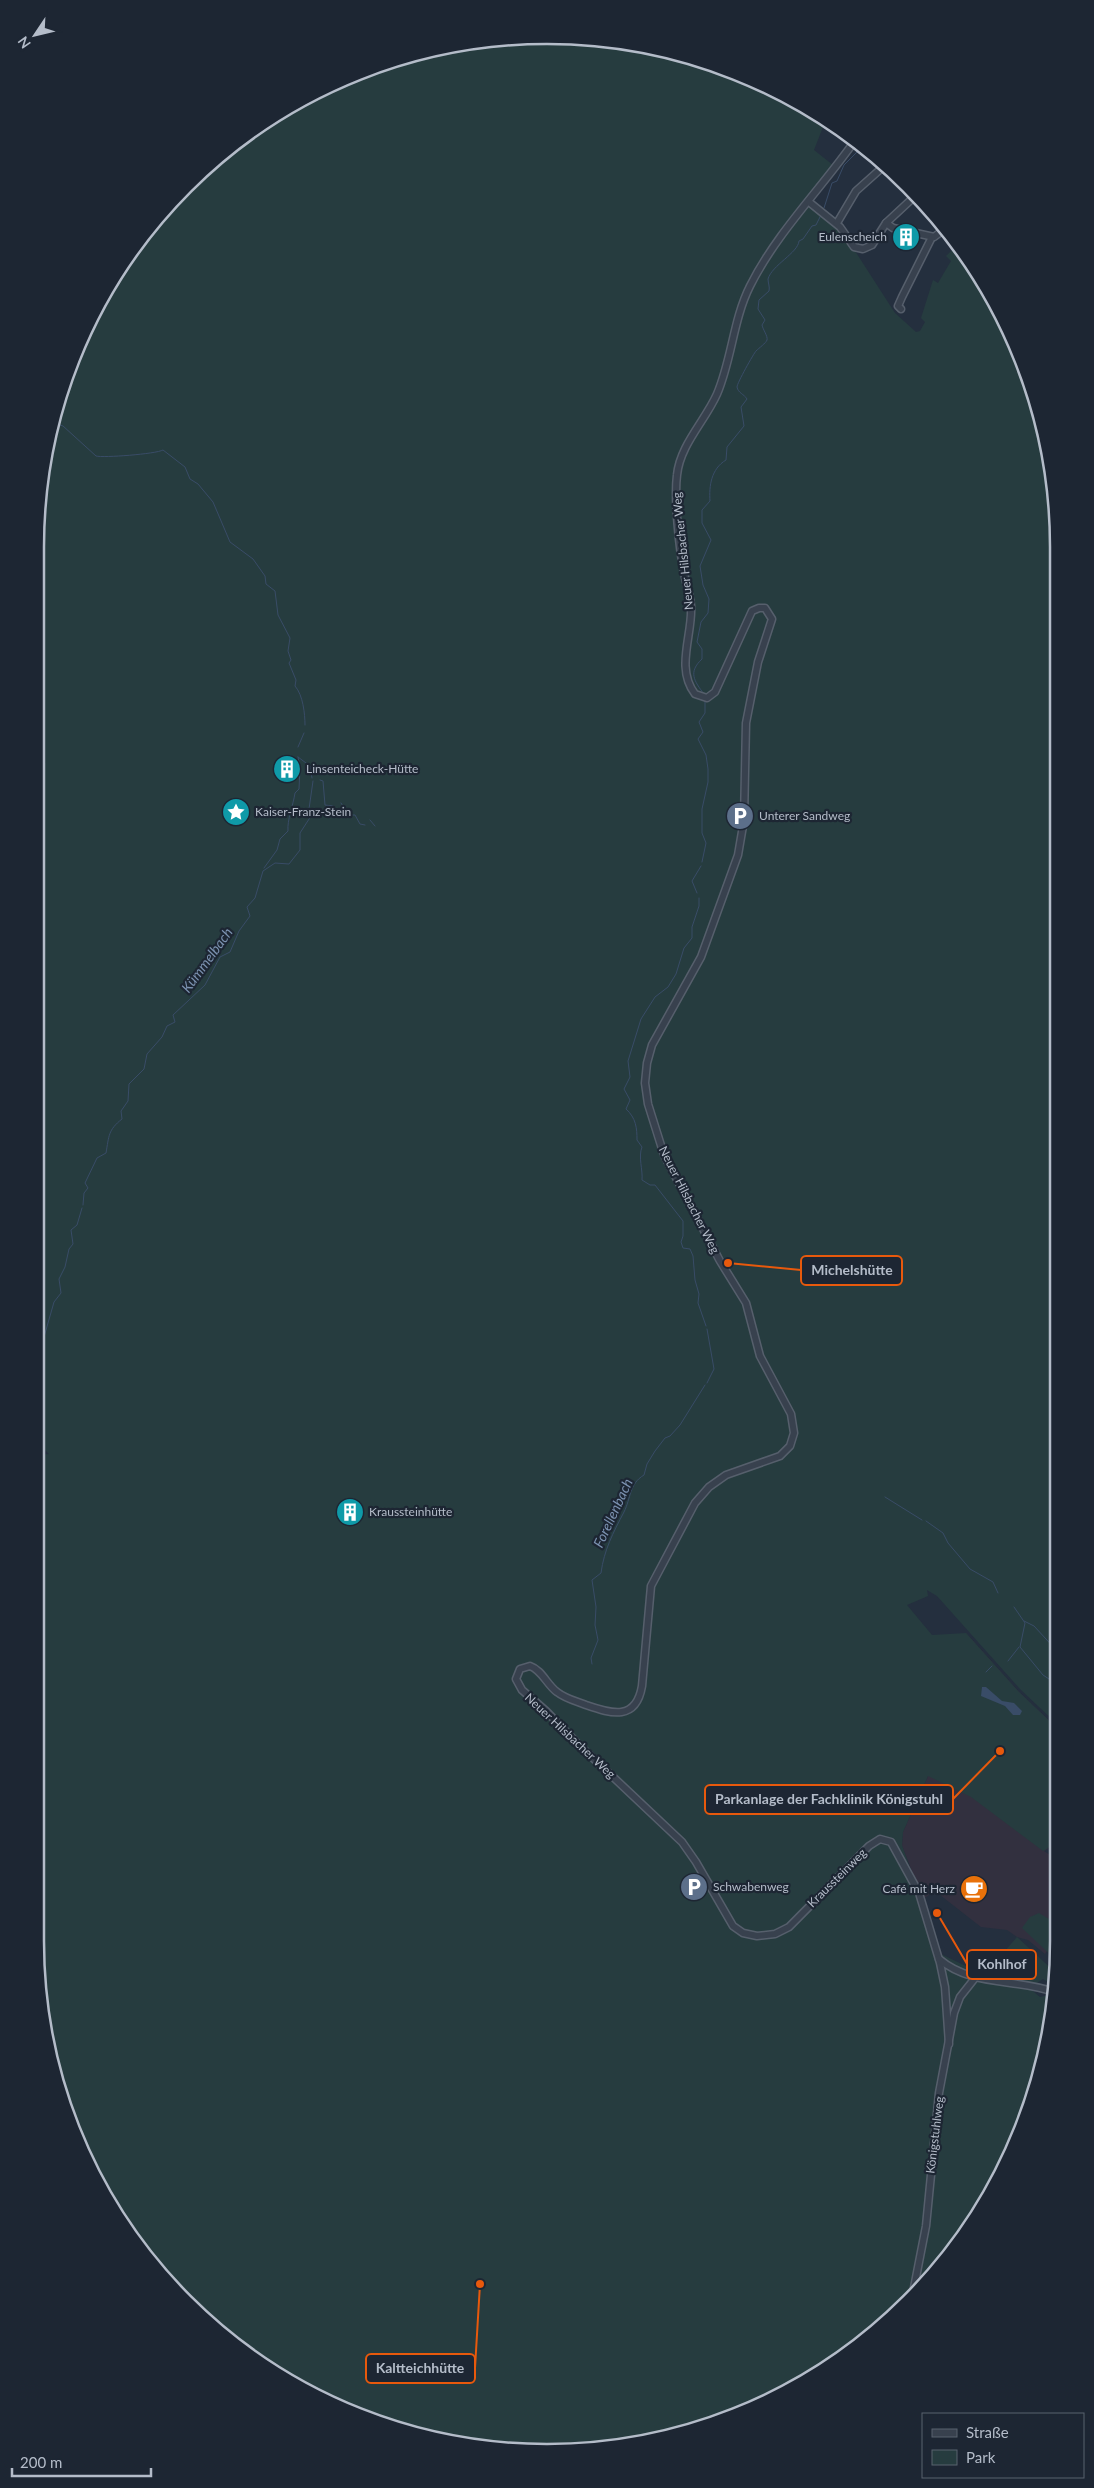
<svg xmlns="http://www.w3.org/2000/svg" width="1094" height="2488" font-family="Lato,sans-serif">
  <rect width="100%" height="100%" fill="#242f3e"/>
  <!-- medical -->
  <path fill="#32303f" d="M 966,1633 L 1019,1692 L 1058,1729 L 1059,1841 L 1044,1851 L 1059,1861 L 1059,1932 L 1045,1954 L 1028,1940 L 1017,1937 L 1007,1930 L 981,1927 L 935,1891 L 923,1899 L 902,1846 L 903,1832 L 928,1776 L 964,1634 Z"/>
  <!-- green -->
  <g fill="#263c3f">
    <path d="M 514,36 L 614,39 L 712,62 L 803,103 L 820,115 L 817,119 L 823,127 L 814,150 L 838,169 L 813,201 L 837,223 L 895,313 L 916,332 L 920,331 L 925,322 L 921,318 L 933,280 L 938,283 L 951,261 L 946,256 L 955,247 L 964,254 L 1020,351 L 1055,480 L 1058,1725 L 1020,1689 L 937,1596 L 927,1590 L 928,1596 L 907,1605 L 932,1635 L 966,1633 L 1019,1692 L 1058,1729 L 1059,1841 L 1043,1851 L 971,1797 L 928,1776 L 903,1832 L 902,1845 L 939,1953 L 984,1975 L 1017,1937 L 1056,1973 L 1055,1986 L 1043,1979 L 1029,1988 L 1040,1997 L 1049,1995 L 1053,1997 L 1049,2041 L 1032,2106 L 991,2197 L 932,2278 L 884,2326 L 803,2385 L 712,2426 L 647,2443 L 547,2453 L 447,2443 L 382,2426 L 291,2385 L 235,2347 L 162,2278 L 103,2197 L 62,2106 L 45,2041 L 35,1941 L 35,1455 L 49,1454 L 45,1450 L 44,1437 L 35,1430 L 35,547 L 45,447 L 62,382 L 104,291 L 162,209 L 236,141 L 321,88 L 415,52 Z"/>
    <path d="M 1039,1913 L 1059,1925 L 1057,1961 L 1022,1928 L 1030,1917 Z"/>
  </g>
  <!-- water -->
  <path fill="#394c67" d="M 982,1687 L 986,1687 L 1002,1701 L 1014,1703 L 1022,1711 L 1020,1715 L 1013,1715 L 1005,1706 L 981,1696 Z"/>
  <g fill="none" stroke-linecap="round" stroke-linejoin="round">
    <!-- stream -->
    <g stroke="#394c67" stroke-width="1">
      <path d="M 824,208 L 832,183 L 837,181 L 844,165 L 863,146"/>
      <path d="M 52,422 L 63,426 L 96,456 C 103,458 156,454 163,450 L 185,467 L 190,479 L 198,484 L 213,502 L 230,542 L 253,559 L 265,576 L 266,584 L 275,591 L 278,615 L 290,638 L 288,651 L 291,660 L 289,663 L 296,680 L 295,686 C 303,695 305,714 305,725"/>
      <path d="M 704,694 C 694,681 688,672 702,659 L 702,649 L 697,642 L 701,622 L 708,613 L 709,599 L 703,585 L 700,566 L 711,540 L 702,523 L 702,510 L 710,501 C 709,486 711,469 726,460 L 727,447 L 744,426 L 741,407 L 747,399 C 744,394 738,393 737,387 C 737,383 754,353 756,351 C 759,348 766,343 767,340 C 768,336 763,330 762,325 L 765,320 L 758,309 L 759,300 L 769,291 C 770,287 768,283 768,279 C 772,265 798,253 799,241 L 803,239 L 812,226 L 816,225 L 821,215"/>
      <path d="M 298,747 L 304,733"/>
      <path d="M 298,757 L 310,766 L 312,778"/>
      <path d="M 320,780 L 323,781 L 325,805 L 333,806"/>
      <path d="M 341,803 L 349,815 L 355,815 L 360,824 L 365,825"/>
      <path d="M 370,820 L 375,826"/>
      <path d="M 702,862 L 706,843 L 702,833 L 702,809 L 708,782 L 708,769 L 706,755 L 698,739 L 703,732 L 699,722 L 705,713 L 705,700"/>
      <path d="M 264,868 L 277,850 L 280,839 L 288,831 C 287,820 293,806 295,793 L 299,789 L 300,767 L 298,757"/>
      <path d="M 697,893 L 692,881 L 701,866"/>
      <path d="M 699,898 L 699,906 L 692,927 L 692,938 L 684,948 L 676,974 L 668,987 L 655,997 L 641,1019 L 628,1061 L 630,1077 L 624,1089 L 630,1100 L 626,1109 C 636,1118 637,1128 637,1140 L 642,1147 C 638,1157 643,1170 642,1180 L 650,1185 L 655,1185 L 683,1221 L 683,1236 L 681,1242 L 683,1248 L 690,1249 L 693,1256 L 695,1280 L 699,1294 L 698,1303 L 706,1326"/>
      <path d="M 83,1205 L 84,1193 L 88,1188 L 85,1183 L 97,1158 L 106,1153 C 109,1136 108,1130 122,1119 L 121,1111 L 128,1101 L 129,1084 L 144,1069 L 147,1054 L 162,1037 L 167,1026 L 175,1022 L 173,1015 L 205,985 L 220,957 L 230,952 L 239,931 L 250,916 L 247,907 L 255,898 L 263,871 L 275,863 L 289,864 L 300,850 L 300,833 L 311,816 L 309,809 L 313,781"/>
      <path d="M 707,1383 L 714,1369 L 707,1329"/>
      <path d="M 35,1424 L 43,1414 L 43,1396 L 36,1381 L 42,1359 L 44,1337 L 54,1302 L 61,1293 L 59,1279 L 65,1267 L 69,1249 L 73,1244 L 71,1230 L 77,1225 L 82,1208"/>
      <path d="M 885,1497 L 922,1520"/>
      <path d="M 926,1521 L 943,1533 L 948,1543 L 970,1569 L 993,1582 L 998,1593"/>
      <path d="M 1014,1607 L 1025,1623 L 1020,1647 L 1043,1675 L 1058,1685"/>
      <path d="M 1024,1621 L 1034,1626 L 1058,1652"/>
      <path d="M 1008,1661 L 1019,1647"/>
      <path d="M 592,1664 L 591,1658 L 598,1640 L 595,1625 L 596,1607 L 592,1580 L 601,1573 C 604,1550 613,1533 624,1512 C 631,1498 629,1484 644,1475 L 647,1464 L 655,1451 L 665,1438 L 670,1436 L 680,1425 L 705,1385"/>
      <path d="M 986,1672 L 992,1666"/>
    </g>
    <!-- minor casing -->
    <g stroke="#565f6c" stroke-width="9">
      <g id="minor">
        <path d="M 856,139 C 822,188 777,232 750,286 C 733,320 732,359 717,394 C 705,421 680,445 677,475 C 674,498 679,548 684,572 C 686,584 690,594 691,606 C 693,634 675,668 695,694 L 707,698 L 715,692 L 752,611 L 759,608 L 765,608 L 772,619 L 758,662 L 746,723 L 744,820 L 738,855 L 701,957 L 652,1045 L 647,1063 L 645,1083 L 648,1104 L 664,1155 L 720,1261 L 746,1303 L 760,1356 L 791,1414 L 794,1433 L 790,1446 L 780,1456 L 726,1475 L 709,1487 L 695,1503 L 651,1586 L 642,1686 C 636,1721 612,1714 586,1705 C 576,1701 566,1699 557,1692 C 547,1685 542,1670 530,1666 L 520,1669 L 516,1679 L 522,1690 L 546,1711 L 576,1742 L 682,1842 L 696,1862 L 733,1926 L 743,1933 L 757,1936 L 775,1934 L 789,1927 L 869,1846 L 880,1839 L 891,1842 L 919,1893 L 940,1963 L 945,1987 L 949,2044"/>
        <path d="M 809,202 L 840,227 L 854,247 L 863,249 L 872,245 L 886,223 L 914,197"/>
        <path d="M 837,223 L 856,191 L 884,166"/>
        <path d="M 886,223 L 893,228 L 934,237 L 946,228"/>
        <path d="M 901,309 L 898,306 L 902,297 L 932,237"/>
        <path d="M 939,1959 C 972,1987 1016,1978 1054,1992"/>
        <path d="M 912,2298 L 926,2226 L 939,2093 L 954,2013 L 960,1997 L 975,1978"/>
      </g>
    </g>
    <!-- minor -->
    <use href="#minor" stroke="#38414e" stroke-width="6"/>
  </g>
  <!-- icons -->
  <defs>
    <g id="building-disc" transform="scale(1.4375)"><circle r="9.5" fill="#0f9aa8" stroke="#1d2633"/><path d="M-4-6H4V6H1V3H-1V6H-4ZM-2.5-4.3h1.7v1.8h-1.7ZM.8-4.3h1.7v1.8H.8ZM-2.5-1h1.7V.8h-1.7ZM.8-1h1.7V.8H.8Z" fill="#fff"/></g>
    <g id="sight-disc" transform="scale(1.4375)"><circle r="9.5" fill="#0f9aa8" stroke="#1d2633"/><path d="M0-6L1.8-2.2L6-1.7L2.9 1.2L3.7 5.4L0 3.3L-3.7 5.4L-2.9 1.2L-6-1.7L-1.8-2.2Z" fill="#fff"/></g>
    <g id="parking-disc" transform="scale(1.4375)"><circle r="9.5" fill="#5c6f8a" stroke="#1d2633"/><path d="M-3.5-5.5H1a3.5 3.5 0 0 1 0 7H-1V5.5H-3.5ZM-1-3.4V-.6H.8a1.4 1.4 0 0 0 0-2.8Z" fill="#fff"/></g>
    <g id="cafe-disc" transform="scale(1.4375)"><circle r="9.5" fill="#e8710a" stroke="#1d2633"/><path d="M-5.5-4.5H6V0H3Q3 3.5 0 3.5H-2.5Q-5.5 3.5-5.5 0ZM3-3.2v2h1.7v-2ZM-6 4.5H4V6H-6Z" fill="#fff"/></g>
  </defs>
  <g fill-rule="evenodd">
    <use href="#building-disc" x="906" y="237"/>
    <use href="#building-disc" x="287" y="769"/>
    <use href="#sight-disc" x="236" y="812"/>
    <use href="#parking-disc" x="740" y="816"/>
    <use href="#building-disc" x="350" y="1512"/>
    <use href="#parking-disc" x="694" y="1887"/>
    <use href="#cafe-disc" x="974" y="1889"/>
  </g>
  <g text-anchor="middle" stroke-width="4.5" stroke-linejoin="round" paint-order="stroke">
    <!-- poi labels -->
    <g font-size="12" fill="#b4bcc9" stroke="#1d2633" text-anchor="start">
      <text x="887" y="241" text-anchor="end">Eulenscheich</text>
      <text x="306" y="773">Linsenteicheck-Hütte</text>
      <text x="255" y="816">Kaiser-Franz-Stein</text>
      <text x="759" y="820">Unterer Sandweg</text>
      <text x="369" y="1516">Kraussteinhütte</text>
      <text x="713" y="1891">Schwabenweg</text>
      <text x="955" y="1893" text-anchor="end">Café mit Herz</text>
    </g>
    <!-- street labels -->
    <g font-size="12" fill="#b4bcc9" stroke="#1d2633">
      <text transform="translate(683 551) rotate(-96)" y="4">Neuer Hilsbacher Weg</text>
      <text transform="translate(689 1200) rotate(63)" y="4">Neuer Hilsbacher Weg</text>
      <text transform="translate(570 1736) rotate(43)" y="4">Neuer Hilsbacher Weg</text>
      <text transform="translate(837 1878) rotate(-45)" y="4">Kraussteinweg</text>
      <text transform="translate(935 2135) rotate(-83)" y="4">Königstuhlweg</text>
    </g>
    <!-- water labels -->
    <g font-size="14" font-style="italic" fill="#7c92b1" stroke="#1d2633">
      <text transform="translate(207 960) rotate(-54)" y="5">Kümmelbach</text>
      <text transform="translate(613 1513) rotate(-65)" y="5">Forellenbach</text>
    </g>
  </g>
  <!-- crop -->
  <path d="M0 0H1094V2488H0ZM547 44H547A503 503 0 0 1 1050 547V1941A503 503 0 0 1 547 2444H547A503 503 0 0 1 44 1941V547A503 503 0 0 1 547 44Z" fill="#1d2633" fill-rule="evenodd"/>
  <path fill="none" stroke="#b4bcc9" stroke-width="2.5" d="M547 44H547A503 503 0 0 1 1050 547V1941A503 503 0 0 1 547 2444H547A503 503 0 0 1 44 1941V547A503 503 0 0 1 547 44Z"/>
  <!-- callouts -->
  <path fill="none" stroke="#e8590c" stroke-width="2" d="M728 1263L801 1270M1000 1751L953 1799M937 1913L967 1964M480 2284L475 2368"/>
  <g fill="#e8590c" stroke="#1d2633" stroke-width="2">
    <circle cx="728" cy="1263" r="5"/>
    <circle cx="1000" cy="1751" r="5"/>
    <circle cx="937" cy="1913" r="5"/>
    <circle cx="480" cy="2284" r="5"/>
  </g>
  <g fill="#1d2633" stroke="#e8590c" stroke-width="2">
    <rect x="801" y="1256" width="101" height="29" rx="5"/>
    <rect x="705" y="1785" width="248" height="29" rx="5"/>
    <rect x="967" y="1950" width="69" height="29" rx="5"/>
    <rect x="366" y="2354" width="109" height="29" rx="5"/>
  </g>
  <g font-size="14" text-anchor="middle" font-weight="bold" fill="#b4bcc9">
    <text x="852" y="1275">Michelshütte</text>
    <text x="829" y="1804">Parkanlage der Fachklinik Königstuhl</text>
    <text x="1002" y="1969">Kohlhof</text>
    <text x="420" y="2373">Kaltteichhütte</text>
  </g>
  <!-- legend -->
  <rect x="922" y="2413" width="162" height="65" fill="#1d2633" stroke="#59626f"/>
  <rect x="932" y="2429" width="25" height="8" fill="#38414e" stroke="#59626f"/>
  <text x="966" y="2438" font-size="15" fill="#b4bcc9">Straße</text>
  <rect x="932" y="2450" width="25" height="15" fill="#263c3f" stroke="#59626f"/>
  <text x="966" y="2463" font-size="15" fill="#b4bcc9">Park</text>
  <!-- north arrow -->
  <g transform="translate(35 35) rotate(235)" stroke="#1d2633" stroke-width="4" paint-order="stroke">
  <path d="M0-4L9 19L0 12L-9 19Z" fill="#b4bcc9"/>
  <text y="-8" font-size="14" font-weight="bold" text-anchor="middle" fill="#b4bcc9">N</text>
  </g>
  <!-- scale -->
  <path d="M12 2468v8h139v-8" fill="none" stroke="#b4bcc9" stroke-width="2.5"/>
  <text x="20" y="2468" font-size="15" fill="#b4bcc9" stroke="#1d2633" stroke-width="4" paint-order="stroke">200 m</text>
</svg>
